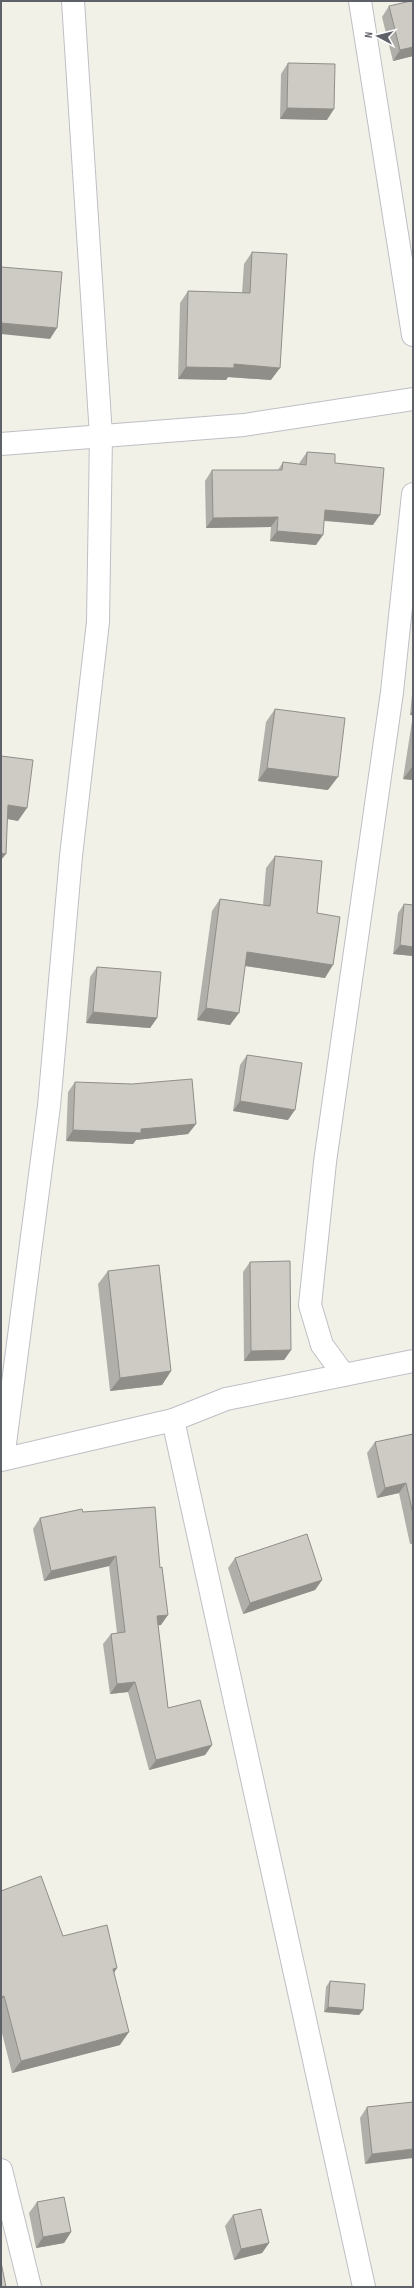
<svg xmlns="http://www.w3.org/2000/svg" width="414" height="2288" font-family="'Sofia Sans Condensed',sans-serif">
  <rect width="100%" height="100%" fill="#f2f1e7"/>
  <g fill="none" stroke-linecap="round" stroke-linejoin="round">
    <!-- street casing -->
    <g stroke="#bebfc6" stroke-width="24">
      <g id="street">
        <path d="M 360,1 L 413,335"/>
        <path d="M 1,444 L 244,425 L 413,399"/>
        <path d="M 344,1375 L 322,1345 L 310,1305 L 325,1162 L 392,692 L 413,494"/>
        <path d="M 173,1420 L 364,2287"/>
        <path d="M 3,1459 L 49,1106 L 71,856 L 98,622 L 101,436 L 73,1"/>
        <path d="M 1,1460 L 173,1420 L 226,1399 L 413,1361"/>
        <path d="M 1,2170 L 30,2287"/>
      </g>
    </g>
    <!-- street -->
    <use href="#street" stroke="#fff" stroke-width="22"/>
  </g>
  <!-- wall -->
  <g fill="#b0afa9">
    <path d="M 389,6 L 413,56 L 393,61 L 382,17 Z"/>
    <path d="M 288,63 L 327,120 L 280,119 L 281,74 Z"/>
    <path d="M 252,252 L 271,380 L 228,377 L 226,380 L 178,379 L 180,303 L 188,291 L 242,293 L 244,264 Z"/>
    <path d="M 307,452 L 335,463 L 373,525 L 324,521 L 316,545 L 270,541 L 271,527 L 206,528 L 205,481 L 212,470 L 278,470 L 283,462 L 299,464 L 300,462 Z"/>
    <path d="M 413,684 L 413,780 L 403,779 L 413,715 L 410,715 Z"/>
    <path d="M 275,709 L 328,790 L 258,781 L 266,722 Z"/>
    <path d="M 275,856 L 317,913 L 325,978 L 245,966 L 230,1025 L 197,1020 L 212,911 L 220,899 L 263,905 L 266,868 Z"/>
    <path d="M 404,904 L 413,956 L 393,954 L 398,913 Z"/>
    <path d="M 97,967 L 157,1018 L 150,1028 L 86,1023 L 90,977 Z"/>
    <path d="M 247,1055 L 288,1120 L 233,1111 L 240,1065 Z"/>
    <path d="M 75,1082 L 196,1124 L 188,1134 L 136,1140 L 133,1144 L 66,1141 L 68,1092 Z"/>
    <path d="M 250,1262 L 291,1350 L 284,1360 L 244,1361 L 243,1272 Z"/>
    <path d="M 108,1271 L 171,1371 L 162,1385 L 110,1391 L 98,1284 Z"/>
    <path d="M 413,1434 L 413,1544 L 410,1544 L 399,1493 L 377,1498 L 367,1453 L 375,1442 Z"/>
    <path d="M 155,1507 L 161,1625 L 158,1625 L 168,1708 L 212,1745 L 205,1755 L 149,1770 L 128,1692 L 110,1694 L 103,1644 L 111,1634 L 117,1633 L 109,1566 L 44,1581 L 33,1529 L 40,1518 L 83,1512 Z"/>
    <path d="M 235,1558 L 322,1580 L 315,1590 L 243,1614 L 228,1568 Z"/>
    <path d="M 1,1891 L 63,1936 L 117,1968 L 114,1973 L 120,2045 L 12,2073 L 1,2029 Z"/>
    <path d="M 330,1981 L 363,2010 L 359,2015 L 324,2012 L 326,1987 Z"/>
    <path d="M 413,2102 L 365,2164 L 360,2118 L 367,2107 Z"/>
    <path d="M 37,2202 L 71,2232 L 64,2243 L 36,2248 L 29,2213 Z"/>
    <path d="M 233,2215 L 269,2243 L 262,2253 L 234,2260 L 225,2226 Z"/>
  </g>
  <!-- shaded-wall -->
  <g fill="#908e89">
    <path d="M 413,47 L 413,56 L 393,61 L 400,50 Z"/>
    <path d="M 287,108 L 334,109 L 327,120 L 280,119 Z"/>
    <path d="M 1,323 L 57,328 L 50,339 L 1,334 Z"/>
    <path d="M 234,364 L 280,368 L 271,380 L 228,377 L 226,380 L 178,379 L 186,367 Z"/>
    <path d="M 325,510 L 380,515 L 373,525 L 318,520 Z"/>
    <path d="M 278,517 L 271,527 L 206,528 L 213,518 Z"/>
    <path d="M 277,531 L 323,535 L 316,545 L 270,541 Z"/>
    <path d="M 413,710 L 413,715 L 410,715 Z"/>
    <path d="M 412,767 L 413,767 L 413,780 L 403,779 Z"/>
    <path d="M 267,768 L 338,777 L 328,790 L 258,781 Z"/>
    <path d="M 8,805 L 27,808 L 18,821 L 1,818 Z"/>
    <path d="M 1,853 L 6,854 L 1,860 Z"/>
    <path d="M 400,945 L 413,947 L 413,956 L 393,954 Z"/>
    <path d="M 247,952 L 333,965 L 325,978 L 239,965 Z"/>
    <path d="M 206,1008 L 239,1013 L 230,1025 L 197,1020 Z"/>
    <path d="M 93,1012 L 157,1018 L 150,1028 L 86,1023 Z"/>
    <path d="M 240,1101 L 295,1110 L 288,1120 L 233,1111 Z"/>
    <path d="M 196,1124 L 188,1134 L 136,1140 L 133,1144 L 66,1141 L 73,1130 L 141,1129 Z"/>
    <path d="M 291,1350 L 284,1360 L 244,1361 L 251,1351 Z"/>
    <path d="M 171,1371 L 162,1385 L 110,1391 L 120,1378 Z"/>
    <path d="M 406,1483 L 399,1493 L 377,1498 L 385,1488 Z"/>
    <path d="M 116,1556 L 109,1566 L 44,1581 L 51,1571 Z"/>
    <path d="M 322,1580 L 315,1590 L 243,1614 L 250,1603 Z"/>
    <path d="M 168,1615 L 161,1625 L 150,1627 L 157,1616 Z"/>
    <path d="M 135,1682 L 128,1692 L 110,1694 L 117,1684 Z"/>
    <path d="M 212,1745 L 205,1755 L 149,1770 L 156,1760 Z"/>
    <path d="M 117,1968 L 108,1981 L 113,1969 Z"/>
    <path d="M 4,1996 L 1,2001 L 1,1997 Z"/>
    <path d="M 328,2007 L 363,2010 L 359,2015 L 324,2012 Z"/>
    <path d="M 129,2032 L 120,2045 L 12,2073 L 21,2061 Z"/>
    <path d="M 413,2149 L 413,2158 L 365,2164 L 372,2154 Z"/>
    <path d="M 71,2232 L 64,2243 L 36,2248 L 43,2237 Z"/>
    <path d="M 269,2243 L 262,2253 L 234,2260 L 241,2249 Z"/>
  </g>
  <!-- building -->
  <g fill="#cdcbc4" stroke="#908e89">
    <path d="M 411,1 L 413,1 L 413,47 L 400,50 L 389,6 Z"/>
    <path d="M 288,63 L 335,64 L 334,109 L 287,108 Z"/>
    <path d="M 252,252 L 287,254 L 280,368 L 234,364 L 234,368 L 186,367 L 188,291 L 250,293 Z"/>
    <path d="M 1,267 L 62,272 L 57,328 L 1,323 Z"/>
    <path d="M 307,452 L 335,454 L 335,463 L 384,468 L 380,515 L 325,510 L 323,535 L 277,531 L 278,517 L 213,518 L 212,470 L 282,470 L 283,462 L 306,465 Z"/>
    <path d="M 275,709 L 345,718 L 338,777 L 267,768 Z"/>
    <path d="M 1,756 L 33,760 L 27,808 L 8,805 L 6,854 L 1,853 Z"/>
    <path d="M 275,856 L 322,861 L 317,913 L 340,917 L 333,965 L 247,952 L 239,1013 L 206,1008 L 220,899 L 270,906 Z"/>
    <path d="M 404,904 L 413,905 L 413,947 L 400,945 Z"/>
    <path d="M 97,967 L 161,972 L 157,1018 L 93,1012 Z"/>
    <path d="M 247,1055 L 302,1063 L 295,1110 L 240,1101 Z"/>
    <path d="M 192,1079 L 196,1124 L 141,1129 L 141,1133 L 73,1130 L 75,1082 L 132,1084 Z"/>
    <path d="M 290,1261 L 291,1350 L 251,1351 L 250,1262 Z"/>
    <path d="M 159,1265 L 171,1371 L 120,1378 L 108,1271 Z"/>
    <path d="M 413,1434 L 413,1514 L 406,1483 L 385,1488 L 375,1442 Z"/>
    <path d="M 155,1507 L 160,1568 L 162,1567 L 168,1615 L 157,1616 L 168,1708 L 200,1700 L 212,1745 L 156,1760 L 135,1682 L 117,1684 L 111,1634 L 125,1632 L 116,1556 L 51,1571 L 40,1518 L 82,1509 L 83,1512 Z"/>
    <path d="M 307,1534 L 322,1580 L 250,1603 L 235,1558 Z"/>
    <path d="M 41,1876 L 63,1936 L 107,1925 L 117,1968 L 113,1969 L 129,2032 L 21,2061 L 4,1996 L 1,1997 L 1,1891 Z"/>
    <path d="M 330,1981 L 365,1984 L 363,2010 L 328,2007 Z"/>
    <path d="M 413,2102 L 413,2149 L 372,2154 L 367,2107 Z"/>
    <path d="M 64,2197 L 71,2232 L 43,2237 L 37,2202 Z"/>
    <path d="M 261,2209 L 269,2243 L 241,2249 L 233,2215 Z"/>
    <path d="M 1,2262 L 6,2287 L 1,2287 Z"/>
  </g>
  <!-- border -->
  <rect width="414" height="2288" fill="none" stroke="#5e6168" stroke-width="4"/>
  <!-- north arrow -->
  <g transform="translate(378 36) rotate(277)" stroke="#ffffff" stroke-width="3" paint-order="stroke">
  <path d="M0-3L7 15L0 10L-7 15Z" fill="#5e6168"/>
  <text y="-6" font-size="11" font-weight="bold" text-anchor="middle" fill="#5e6168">N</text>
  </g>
</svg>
